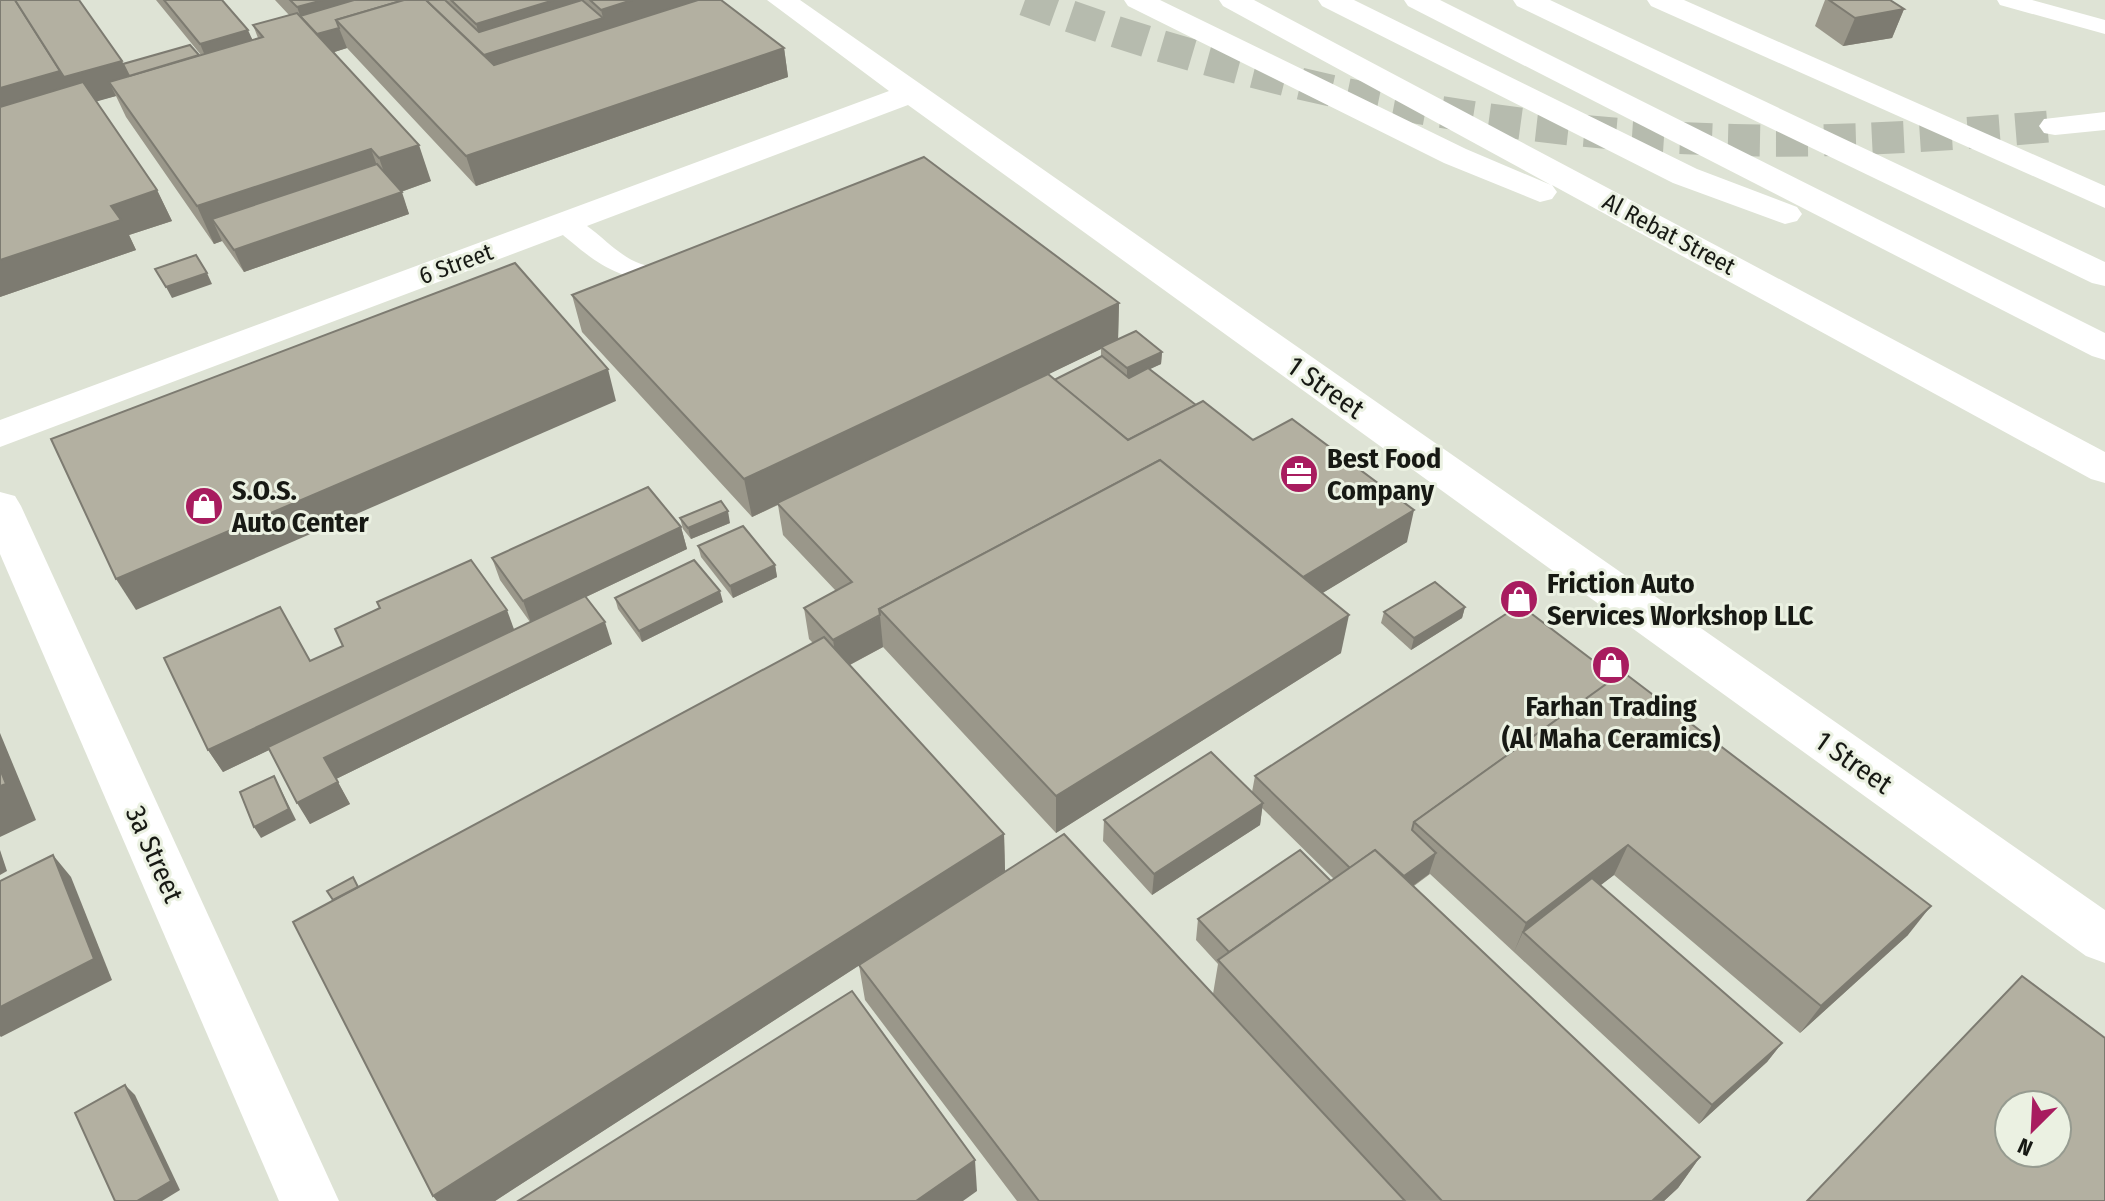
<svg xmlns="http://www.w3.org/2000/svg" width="2105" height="1201" font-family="'Fira Sans Condensed',sans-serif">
  <rect width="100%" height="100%" fill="#dee3d5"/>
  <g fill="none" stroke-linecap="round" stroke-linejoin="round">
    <!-- motorway-tunnel -->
    <path stroke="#b6bbae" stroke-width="32" stroke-dasharray="32 16" stroke-linecap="butt" d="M 1025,0 C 1254,85 1490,134 1734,140 C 1841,143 1948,135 2055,126"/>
    <!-- service -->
    <g fill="#fff" fill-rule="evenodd">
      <path d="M 1997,0 L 2032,0 L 2105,20 L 2105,34 L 2000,5 Z"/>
      <path d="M 565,215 C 593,222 612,254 641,264 C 656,269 671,260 686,264 L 690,270 L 686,276 C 627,290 598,265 556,229 L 552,223 L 556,217 Z"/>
    </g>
    <!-- minor -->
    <g fill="#fff" fill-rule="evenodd">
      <path d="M 767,0 L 800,0 L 2105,910 L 2105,963 L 2086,956 L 908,105 L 0,447 L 0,420 L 889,91 Z"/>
      <path d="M 0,492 L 15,496 L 21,506 L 339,1201 L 279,1201 L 0,554 Z"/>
    </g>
    <!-- motorway -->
    <g fill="#fff" fill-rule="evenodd">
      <path d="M 1124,0 L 1160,0 L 1466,149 L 1551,185 L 1223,6 L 1219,0 L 1254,0 L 2105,452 L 2105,483 L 2091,479 L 1552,185 L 1557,192 L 1552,199 L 1540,202 L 1444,163 L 1128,6 Z"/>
      <path d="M 1318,0 L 1354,0 L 1697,169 L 1797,207 L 1802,214 L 1797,221 L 1785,224 L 1673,183 L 1322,6 Z"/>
      <path d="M 1404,0 L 1440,0 L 2105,333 L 2105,360 L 2092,356 L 1408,6 Z"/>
      <path d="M 1513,0 L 1550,0 L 2105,262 L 2105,286 L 2092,283 L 1517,6 Z"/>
      <path d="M 1647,0 L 1684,0 L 2105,186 L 2105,208 L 1651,6 Z"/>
      <path d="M 2105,112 L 2105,130 L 2055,135 L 2044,133 L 2039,126 L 2044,119 Z"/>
    </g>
  </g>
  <!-- wall -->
  <g fill="#9a978a" fill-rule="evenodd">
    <path d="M 0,0 L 122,61 L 123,64 L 201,55 L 156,0 L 222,0 L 253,40 L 258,38 L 253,25 L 289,15 L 275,0 L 721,0 L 784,48 L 788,77 L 476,186 L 347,48 L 334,52 L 431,181 L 401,192 L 409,214 L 244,272 L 222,241 L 214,244 L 126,117 L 116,96 L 96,101 L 157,190 L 172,221 L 129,235 L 136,250 L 0,297 Z"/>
    <path d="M 1825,0 L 1890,0 L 1904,9 L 1892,38 L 1843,46 L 1815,26 Z"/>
    <path d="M 572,295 L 1119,303 L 1118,339 L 1162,352 L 1161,364 L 1149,369 L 1196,405 L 1253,440 L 1407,542 L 1322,593 L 1341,653 L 1056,833 L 883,647 L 850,665 L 1004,834 L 1005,871 L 495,1201 L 437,1201 L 433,1196 L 359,887 L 813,643 L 809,639 L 804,608 L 836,591 L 783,535 L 778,505 L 752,517 L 582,332 ZM 1101,349 L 1101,357 L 1054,380 L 1048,374 Z"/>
    <path d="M 680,518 L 730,523 L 691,539 L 683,529 Z"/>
    <path d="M 681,527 L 687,549 L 586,597 L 612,644 L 336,779 L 350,804 L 310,824 L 269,750 L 223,772 L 208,750 L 310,661 L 514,630 L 530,622 L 500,580 L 492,558 Z"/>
    <path d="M 698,546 L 775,565 L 777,577 L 733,598 L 701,557 Z"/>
    <path d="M 615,598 L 723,602 L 642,642 L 618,609 Z"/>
    <path d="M 1520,605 L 1908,935 L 1800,1033 L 1614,875 L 1600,885 L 1782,1043 L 1767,1062 L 1699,1124 L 1430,874 L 1414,886 L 1700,1157 L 1678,1188 L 1664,1201 L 1017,1201 L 865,1000 L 859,965 L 1213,994 L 1218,964 L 1196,940 L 1198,919 L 1331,881 L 1334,879 L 1262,808 L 1260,825 L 1152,895 L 1103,841 L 1104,820 L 1252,792 L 1255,776 Z"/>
    <path d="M 1465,607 L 1462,618 L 1411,650 L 1381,623 L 1384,612 Z"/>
  </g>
  <!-- shaded-wall -->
  <g fill="#7d7b71">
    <path d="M 323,0 L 429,0 L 305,29 L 297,7 Z"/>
    <path d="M 554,0 L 582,0 L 484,52 L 476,24 Z"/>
    <path d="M 632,0 L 698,0 L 485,77 L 479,57 L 603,18 L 601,10 Z"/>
    <path d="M 1904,9 L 1892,38 L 1843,46 L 1855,18 Z"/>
    <path d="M 339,28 L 347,48 L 319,57 L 312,36 Z"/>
    <path d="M 248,30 L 257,50 L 209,65 L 200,44 Z"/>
    <path d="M 784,48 L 788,77 L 476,186 L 466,156 Z"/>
    <path d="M 122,61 L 135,90 L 109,82 L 116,96 L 0,129 L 0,88 L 60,71 Z"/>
    <path d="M 419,145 L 431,181 L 392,195 L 379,158 Z"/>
    <path d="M 371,149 L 384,185 L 212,219 L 222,241 L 214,244 L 197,206 Z"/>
    <path d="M 157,190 L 172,221 L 129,235 L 136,250 L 0,297 L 0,260 L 111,206 Z"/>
    <path d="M 402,192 L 409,214 L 244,272 L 234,250 Z"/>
    <path d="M 207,273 L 212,284 L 172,298 L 166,287 Z"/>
    <path d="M 1119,303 L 1118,341 L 1101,347 L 1101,349 L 752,517 L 744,479 Z"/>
    <path d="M 1162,352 L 1161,364 L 1127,380 L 1127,368 Z"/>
    <path d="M 608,369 L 616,401 L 136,610 L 116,579 Z"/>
    <path d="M 1414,510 L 1407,542 L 1293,611 L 1298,580 Z"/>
    <path d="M 728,511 L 730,523 L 691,539 L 688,528 Z"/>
    <path d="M 681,527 L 687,549 L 531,623 L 523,601 Z"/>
    <path d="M 775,565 L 777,577 L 733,598 L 730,586 Z"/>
    <path d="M 720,591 L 723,602 L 642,642 L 639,631 Z"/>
    <path d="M 1465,607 L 1462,618 L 1411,650 L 1414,638 Z"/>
    <path d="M 507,610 L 515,632 L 223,772 L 208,750 Z"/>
    <path d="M 1349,615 L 1341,653 L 1056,833 L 1056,796 Z"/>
    <path d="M 880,616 L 883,647 L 838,671 L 833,640 Z"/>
    <path d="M 605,622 L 612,644 L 336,779 L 324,758 Z"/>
    <path d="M 0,733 L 36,820 L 0,837 Z"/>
    <path d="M 274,776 L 296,820 L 261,838 L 254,827 Z"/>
    <path d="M 338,782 L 350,804 L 310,824 L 297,803 Z"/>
    <path d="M 1263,803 L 1260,825 L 1152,895 L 1154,874 Z"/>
    <path d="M 1004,834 L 1005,871 L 495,1201 L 437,1201 L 433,1196 Z"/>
    <path d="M 1628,845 L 1614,875 L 1531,939 L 1523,932 L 1514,952 L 1526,923 Z"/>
    <path d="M 0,850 L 7,871 L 0,875 Z"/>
    <path d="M 1436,853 L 1429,874 L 1385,906 L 1392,885 Z"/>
    <path d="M 53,855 L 71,877 L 112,980 L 1,1037 L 0,1036 L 0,1007 Z"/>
    <path d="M 1931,906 L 1908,935 L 1800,1033 L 1821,1006 Z"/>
    <path d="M 1782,1043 L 1767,1062 L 1699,1124 L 1712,1105 Z"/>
    <path d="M 125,1085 L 135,1095 L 180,1190 L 162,1201 L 137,1201 Z"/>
    <path d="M 1700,1157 L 1678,1188 L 1664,1201 L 1652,1201 Z"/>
    <path d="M 975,1160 L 977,1191 L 963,1201 L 916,1201 Z"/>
  </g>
  <!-- building -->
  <g fill="#b3b0a1" stroke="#7d7b71" stroke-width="2" fill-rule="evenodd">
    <path d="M 0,0 L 15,0 L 60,71 L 0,88 Z"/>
    <path d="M 15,0 L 79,0 L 122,61 L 64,77 Z"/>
    <path d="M 164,0 L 222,0 L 248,30 L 200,44 Z"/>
    <path d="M 290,0 L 323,0 L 297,7 Z"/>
    <path d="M 354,0 L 404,0 L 336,20 L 339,28 L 317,34 L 300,16 Z"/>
    <path d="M 404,0 L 426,0 L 494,65 L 698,0 L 721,0 L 784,48 L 466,156 L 336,20 Z"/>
    <path d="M 426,0 L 445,0 L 479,32 L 582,0 L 603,18 L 484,55 Z"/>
    <path d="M 451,0 L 554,0 L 476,24 Z"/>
    <path d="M 590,0 L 632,0 L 601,10 Z"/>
    <path d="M 1829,0 L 1890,0 L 1904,9 L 1855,18 Z"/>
    <path d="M 297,13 L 419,145 L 379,158 L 371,149 L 197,206 L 109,82 L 263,37 L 253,25 Z"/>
    <path d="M 190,45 L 199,55 L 129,76 L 123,64 Z"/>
    <path d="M 83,82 L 157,190 L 111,206 L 121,220 L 0,260 L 0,107 Z"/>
    <path d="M 924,157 L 1119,303 L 744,479 L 572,295 Z"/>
    <path d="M 377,164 L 402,192 L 234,250 L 212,219 Z"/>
    <path d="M 196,255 L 207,273 L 166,287 L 155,269 Z"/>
    <path d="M 515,263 L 608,369 L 116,579 L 51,439 Z"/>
    <path d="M 1136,331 L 1162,352 L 1127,368 L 1101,347 Z"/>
    <path d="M 1102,356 L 1129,378 L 1148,368 L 1196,405 L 1128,440 L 1054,380 Z"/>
    <path d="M 1048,374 L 1128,440 L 1203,401 L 1253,440 L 1292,419 L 1414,510 L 1303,577 L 1160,460 L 879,609 L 880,615 L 833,640 L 804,608 L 852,582 L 777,503 Z"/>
    <path d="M 1160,460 L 1349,615 L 1056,796 L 879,609 Z"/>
    <path d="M 648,487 L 681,527 L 523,601 L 492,558 Z"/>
    <path d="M 721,501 L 728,511 L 688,528 L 680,518 Z"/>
    <path d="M 743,526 L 775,565 L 730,586 L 698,546 Z"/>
    <path d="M 471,560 L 507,610 L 208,750 L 164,658 L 280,607 L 310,661 L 343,646 L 335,629 L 380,608 L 377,602 Z"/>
    <path d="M 694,560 L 720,591 L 639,631 L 615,598 Z"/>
    <path d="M 1435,582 L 1465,607 L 1414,638 L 1384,612 Z"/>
    <path d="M 585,596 L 605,622 L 324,758 L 338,782 L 297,803 L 268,747 Z"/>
    <path d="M 1520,605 L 1616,678 L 1414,822 L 1412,830 L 1436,853 L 1404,876 L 1375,850 L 1350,868 L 1255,776 Z"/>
    <path d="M 824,637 L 1004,834 L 433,1196 L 293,922 Z"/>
    <path d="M 1623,672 L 1931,906 L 1821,1006 L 1628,845 L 1526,923 L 1414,822 Z"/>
    <path d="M 1211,752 L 1263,803 L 1154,874 L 1104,820 Z"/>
    <path d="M 0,769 L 6,784 L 0,786 Z"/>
    <path d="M 274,776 L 289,809 L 254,827 L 240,792 Z"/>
    <path d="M 1064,834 L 1405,1201 L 1039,1201 L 859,965 Z"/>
    <path d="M 1300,850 L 1331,881 L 1229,952 L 1198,919 Z"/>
    <path d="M 1375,850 L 1700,1157 L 1652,1201 L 1442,1201 L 1218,960 Z"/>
    <path d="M 53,855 L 94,959 L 0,1007 L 0,881 Z"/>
    <path d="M 353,877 L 358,887 L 333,900 L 327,891 Z"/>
    <path d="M 1592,878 L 1782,1043 L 1712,1105 L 1523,932 Z"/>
    <path d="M 2022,976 L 2105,1038 L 2105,1201 L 1807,1201 ZM 2009,1105 L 2057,1105 L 2057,1153 L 2009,1153 Z"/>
    <path d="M 852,991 L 975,1160 L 916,1201 L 518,1201 Z"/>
    <path d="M 125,1085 L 171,1181 L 137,1201 L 115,1201 L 75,1113 Z"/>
  </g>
  <!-- icons -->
  <defs>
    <g id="office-disc" transform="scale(2)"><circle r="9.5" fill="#a81c5f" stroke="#ebf1e2"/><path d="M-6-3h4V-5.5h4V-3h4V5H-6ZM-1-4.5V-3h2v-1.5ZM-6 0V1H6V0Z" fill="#fff"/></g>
    <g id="shop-disc" transform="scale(2)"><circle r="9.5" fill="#a81c5f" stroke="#ebf1e2"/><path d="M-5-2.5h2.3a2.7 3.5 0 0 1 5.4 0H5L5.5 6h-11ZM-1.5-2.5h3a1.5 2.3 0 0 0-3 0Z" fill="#fff"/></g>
  </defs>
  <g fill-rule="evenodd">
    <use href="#office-disc" x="1299" y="474"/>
    <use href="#shop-disc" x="204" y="506"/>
    <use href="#shop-disc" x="1519" y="599"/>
    <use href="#shop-disc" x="1611" y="665"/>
  </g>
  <g text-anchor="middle" stroke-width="6" stroke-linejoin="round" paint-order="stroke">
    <!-- far-street labels -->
    <g font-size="24" fill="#171914" stroke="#ebf1e2">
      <text transform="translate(1669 234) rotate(28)" y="8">Al Rebat Street</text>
      <text transform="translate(456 264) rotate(-20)" y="8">6 Street</text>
    </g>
    <!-- street labels -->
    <g font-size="28" fill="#171914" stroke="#ebf1e2">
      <text transform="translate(1326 387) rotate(35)" y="10">1 Street</text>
      <text transform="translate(1854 762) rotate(35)" y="10">1 Street</text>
      <text transform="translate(155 854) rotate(66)" y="10">3a Street</text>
    </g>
    <!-- poi labels -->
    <g font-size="28" font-weight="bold" fill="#171914" stroke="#ebf1e2" text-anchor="start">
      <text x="1327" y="468">Best Food<tspan x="1327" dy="32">Company</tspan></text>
      <text x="232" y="500">S.O.S.<tspan x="232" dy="32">Auto Center</tspan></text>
      <text x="1547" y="593">Friction Auto<tspan x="1547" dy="32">Services Workshop LLC</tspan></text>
      <text x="1611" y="716" text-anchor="middle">Farhan Trading<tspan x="1611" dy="32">(Al Maha Ceramics)</tspan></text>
    </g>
  </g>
  <!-- north arrow -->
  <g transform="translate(2033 1129) rotate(204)"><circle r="38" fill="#ebf1e2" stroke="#969b90" stroke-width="2"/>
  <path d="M0-6L14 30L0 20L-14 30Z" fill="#a81c5f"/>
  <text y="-12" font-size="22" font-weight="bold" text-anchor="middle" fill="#171914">N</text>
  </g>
</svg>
